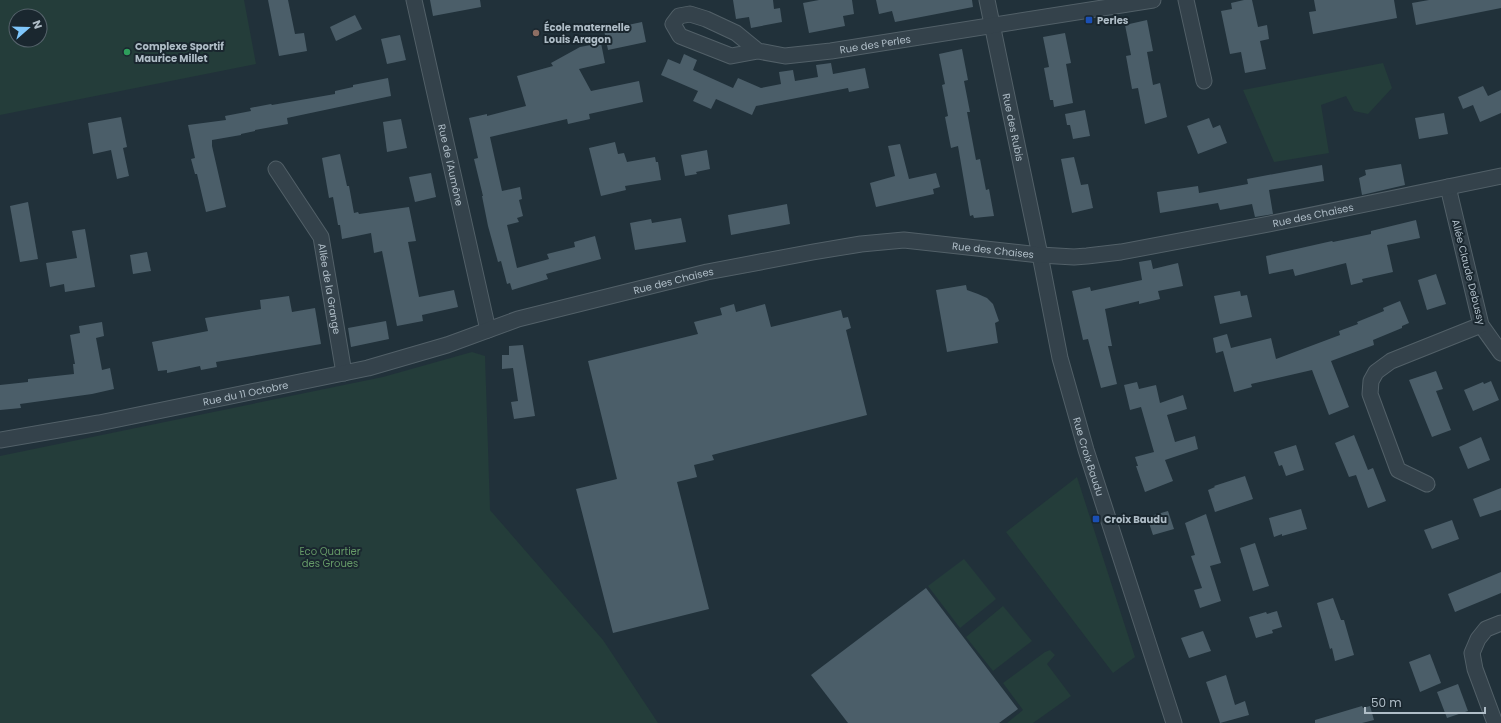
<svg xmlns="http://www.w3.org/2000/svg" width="1501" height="723" font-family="Poppins,sans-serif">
  <rect width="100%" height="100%" fill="#21313a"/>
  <!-- green -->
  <g fill="#243d3a" fill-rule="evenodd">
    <path d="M 0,0 L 244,0 L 256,64 L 0,115 ZM 16,16 L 40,16 L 40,40 L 16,40 Z"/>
    <path d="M 1383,63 L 1392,88 L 1368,114 L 1354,111 L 1346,96 L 1321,105 L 1329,153 L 1274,162 L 1243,90 Z"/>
    <path d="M 472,352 L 485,356 L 490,510 L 603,640 L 658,723 L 0,723 L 0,456 L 383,377 Z"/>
    <path d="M 1077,477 L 1135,657 L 1113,673 L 1006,532 Z"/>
    <path d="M 964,559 L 996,599 L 960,628 L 928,586 Z"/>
    <path d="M 1003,606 L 1032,641 L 993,671 L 966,637 Z"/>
    <path d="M 1050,650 L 1055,655 L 1047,664 L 1071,696 L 1033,723 L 1007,723 L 1023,710 L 1003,683 L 1045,652 Z"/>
  </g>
  <!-- building -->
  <g fill="#4b5e69">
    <path d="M 268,0 L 288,0 L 295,34 L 304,33 L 307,51 L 279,56 Z"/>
    <path d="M 430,0 L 480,0 L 481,7 L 433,16 Z"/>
    <path d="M 733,0 L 773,0 L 774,9 L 780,8 L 782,22 L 751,28 L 749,17 L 736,19 Z"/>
    <path d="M 819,0 L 852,0 L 854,14 L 843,16 L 845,26 L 809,33 L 803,3 Z"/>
    <path d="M 876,0 L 972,0 L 973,7 L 895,22 L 892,11 L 879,14 Z"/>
    <path d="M 1244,0 L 1252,0 L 1258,27 L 1267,25 L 1269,39 L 1260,41 L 1266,69 L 1245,73 L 1241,52 L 1230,54 L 1221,11 L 1232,9 L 1231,3 Z"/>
    <path d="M 1314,0 L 1394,0 L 1397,18 L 1313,34 L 1309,12 L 1316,11 Z"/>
    <path d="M 1429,0 L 1501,0 L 1501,8 L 1416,25 L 1412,3 Z"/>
    <path d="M 355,15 L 362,29 L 336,41 L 330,27 Z"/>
    <path d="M 1147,20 L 1153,51 L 1147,52 L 1153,85 L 1160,83 L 1167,117 L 1145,124 L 1138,88 L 1132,89 L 1126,56 L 1131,55 L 1125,25 Z"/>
    <path d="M 642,22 L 646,42 L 608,50 L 604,30 Z"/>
    <path d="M 1065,33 L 1071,63 L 1066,64 L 1073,103 L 1054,107 L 1053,100 L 1050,100 L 1044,68 L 1049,67 L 1043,37 Z"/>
    <path d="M 400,35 L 406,60 L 387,64 L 381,39 Z"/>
    <path d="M 601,43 L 605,63 L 579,69 L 591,91 L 639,81 L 643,102 L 589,114 L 590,119 L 568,124 L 567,119 L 490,137 L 502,191 L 520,187 L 522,199 L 519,200 L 523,216 L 517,218 L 519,222 L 507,225 L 517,268 L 549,259 L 547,254 L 575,247 L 574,242 L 595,236 L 601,259 L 546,274 L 548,279 L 512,290 L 510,283 L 507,284 L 501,261 L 498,262 L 488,226 L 482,196 L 483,196 L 474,159 L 478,158 L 469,118 L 487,114 L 487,116 L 526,106 L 517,76 L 553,66 L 551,63 L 580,47 Z"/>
    <path d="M 962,49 L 968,80 L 964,81 L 970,112 L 967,112 L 976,160 L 980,159 L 986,190 L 989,189 L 994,216 L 974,218 L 973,215 L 970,216 L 958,146 L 951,148 L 945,117 L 948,116 L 942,85 L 945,84 L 939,54 Z"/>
    <path d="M 684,54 L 697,60 L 693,70 L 733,88 L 738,78 L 761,88 L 781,84 L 779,72 L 793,70 L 795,81 L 818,77 L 816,65 L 831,63 L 833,74 L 865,68 L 869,88 L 849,92 L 848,88 L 756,106 L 752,115 L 716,99 L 711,109 L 693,101 L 698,91 L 661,75 L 668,59 L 680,64 Z"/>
    <path d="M 388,78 L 391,96 L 287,118 L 288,124 L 255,130 L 255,131 L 241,134 L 241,135 L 212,140 L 212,146 L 226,207 L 206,212 L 197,174 L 195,174 L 191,159 L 195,158 L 188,125 L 226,120 L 225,116 L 251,111 L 250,108 L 271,104 L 272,105 L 335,94 L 335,91 L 353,87 L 353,85 Z"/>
    <path d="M 1483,86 L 1488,96 L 1501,90 L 1501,113 L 1480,122 L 1473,105 L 1463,109 L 1458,97 Z"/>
    <path d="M 1085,110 L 1090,136 L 1073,139 L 1070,125 L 1067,125 L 1065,114 Z"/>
    <path d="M 1444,113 L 1448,134 L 1419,139 L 1415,118 Z"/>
    <path d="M 121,117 L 127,147 L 123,148 L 129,176 L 117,179 L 111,150 L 93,154 L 88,123 Z"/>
    <path d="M 1209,118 L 1213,128 L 1220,125 L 1227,143 L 1198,154 L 1187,126 Z"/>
    <path d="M 401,119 L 407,148 L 387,152 L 383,122 Z"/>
    <path d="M 615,142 L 618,154 L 624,153 L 627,162 L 655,157 L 656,162 L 658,162 L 661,180 L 625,186 L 626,190 L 601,196 L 589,148 Z"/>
    <path d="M 900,144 L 909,179 L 936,173 L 940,187 L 933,189 L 934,194 L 876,207 L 870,183 L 895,176 L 888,146 Z"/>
    <path d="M 707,150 L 710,169 L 696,172 L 697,174 L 685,176 L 681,155 Z"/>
    <path d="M 340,154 L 347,186 L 349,186 L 354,213 L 358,212 L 359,214 L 409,207 L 416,241 L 408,242 L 419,297 L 454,290 L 458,307 L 422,315 L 423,321 L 397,326 L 382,251 L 374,253 L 371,233 L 342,239 L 340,225 L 338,225 L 333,197 L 329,198 L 322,158 Z"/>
    <path d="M 1074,157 L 1081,185 L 1088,184 L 1093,208 L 1072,213 L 1061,159 Z"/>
    <path d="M 1401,164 L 1405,185 L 1362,195 L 1359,178 L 1366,175 L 1365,170 Z"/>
    <path d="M 1322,165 L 1324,181 L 1269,190 L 1273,214 L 1255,217 L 1252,204 L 1220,210 L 1218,203 L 1160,213 L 1157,192 L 1198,186 L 1199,193 L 1248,184 L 1247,179 Z"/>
    <path d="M 431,173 L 436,197 L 415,202 L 409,177 Z"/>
    <path d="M 28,202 L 38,259 L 20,262 L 10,206 Z"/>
    <path d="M 787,204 L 790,224 L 731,235 L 728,215 Z"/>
    <path d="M 681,218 L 686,242 L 635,250 L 630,223 L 651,219 L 652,223 Z"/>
    <path d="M 1416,220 L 1420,238 L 1387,245 L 1393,272 L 1362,279 L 1363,282 L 1351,285 L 1346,263 L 1295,276 L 1293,269 L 1269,274 L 1266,256 L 1332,241 L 1333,242 L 1371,234 L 1371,231 Z"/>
    <path d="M 85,229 L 95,287 L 65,292 L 64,284 L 50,287 L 46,263 L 77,258 L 72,231 Z"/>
    <path d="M 147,252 L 151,271 L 133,274 L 130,255 Z"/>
    <path d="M 1151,260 L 1153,269 L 1178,263 L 1183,286 L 1158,291 L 1160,299 L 1139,304 L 1139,301 L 1105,309 L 1112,346 L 1108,346 L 1117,384 L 1101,388 L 1088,339 L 1083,340 L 1072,291 L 1090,287 L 1091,291 L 1142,280 L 1139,262 Z"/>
    <path d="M 1436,274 L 1446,304 L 1427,310 L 1418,280 Z"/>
    <path d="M 966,285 L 967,290 L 978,294 L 987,298 L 993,304 L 999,321 L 995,323 L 998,343 L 947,352 L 936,290 Z"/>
    <path d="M 1240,291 L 1241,296 L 1247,295 L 1252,317 L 1220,324 L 1214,296 Z"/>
    <path d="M 289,296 L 292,312 L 315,308 L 321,344 L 216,362 L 217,367 L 201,370 L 200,366 L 167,373 L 167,370 L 158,371 L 152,342 L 208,331 L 205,318 L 261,309 L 260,300 Z"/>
    <path d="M 1400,301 L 1409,323 L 1402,326 L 1402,328 L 1373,340 L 1374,345 L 1331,361 L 1349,407 L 1329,415 L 1312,370 L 1251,384 L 1252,387 L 1234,392 L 1223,351 L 1216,353 L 1213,338 L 1227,334 L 1231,348 L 1271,338 L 1276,359 L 1340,335 L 1339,331 L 1358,324 L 1357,322 L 1384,311 L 1383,308 Z"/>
    <path d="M 734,304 L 736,312 L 765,304 L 771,327 L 841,310 L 843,318 L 848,317 L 851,328 L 846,330 L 867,415 L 712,455 L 714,460 L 694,465 L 697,477 L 677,482 L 709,609 L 613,633 L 576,489 L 617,479 L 588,361 L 698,334 L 694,322 L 722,315 L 720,308 Z"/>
    <path d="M 386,321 L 389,339 L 351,347 L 348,328 Z"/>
    <path d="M 102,322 L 104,336 L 96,338 L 102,370 L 110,368 L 114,389 L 92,394 L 20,404 L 21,408 L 0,410 L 0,385 L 28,382 L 28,379 L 74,374 L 73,364 L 75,364 L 70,335 L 80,333 L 79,326 Z"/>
    <path d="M 523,345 L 535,416 L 514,419 L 511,402 L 518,401 L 513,368 L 502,369 L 502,355 L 509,355 L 509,346 Z"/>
    <path d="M 1436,371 L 1443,389 L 1436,391 L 1451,430 L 1432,437 L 1409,380 Z"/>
    <path d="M 1491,381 L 1499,400 L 1473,411 L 1464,390 L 1483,382 L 1484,384 Z"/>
    <path d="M 1137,382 L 1139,389 L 1156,385 L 1160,403 L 1183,395 L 1187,409 L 1167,415 L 1175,442 L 1195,436 L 1198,449 L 1165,460 L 1173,481 L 1145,492 L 1136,466 L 1138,466 L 1135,457 L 1154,452 L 1141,407 L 1130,410 L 1124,385 Z"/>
    <path d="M 1354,435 L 1368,470 L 1373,468 L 1386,501 L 1368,508 L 1356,475 L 1349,477 L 1335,443 Z"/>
    <path d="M 1481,437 L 1490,460 L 1468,469 L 1459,447 Z"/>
    <path d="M 1296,445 L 1304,470 L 1286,476 L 1282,465 L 1279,466 L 1274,452 Z"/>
    <path d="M 1245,476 L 1253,499 L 1215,512 L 1208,490 L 1215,487 L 1214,486 Z"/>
    <path d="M 1501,488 L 1501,510 L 1480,517 L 1473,499 Z"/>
    <path d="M 1301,509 L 1307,529 L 1282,536 L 1282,534 L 1274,537 L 1269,518 Z"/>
    <path d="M 1168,511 L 1174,529 L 1153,535 L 1147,517 Z"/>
    <path d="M 1206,514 L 1221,563 L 1210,566 L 1221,601 L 1200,608 L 1194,590 L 1202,588 L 1191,556 L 1195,555 L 1185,523 Z"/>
    <path d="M 1452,520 L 1459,539 L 1432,549 L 1424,530 Z"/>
    <path d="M 1255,543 L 1269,586 L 1253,591 L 1240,548 Z"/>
    <path d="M 1501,572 L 1501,593 L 1455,612 L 1448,594 Z"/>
    <path d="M 926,588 L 1018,709 L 999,723 L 848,723 L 811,675 Z"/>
    <path d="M 1333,598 L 1341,620 L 1344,620 L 1354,655 L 1335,661 L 1332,648 L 1330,649 L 1317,603 Z"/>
    <path d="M 1277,611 L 1282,627 L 1272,630 L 1273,633 L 1256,638 L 1249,617 L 1266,612 L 1267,614 Z"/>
    <path d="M 1203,631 L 1211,651 L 1189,658 L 1181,638 Z"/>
    <path d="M 1430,654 L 1441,683 L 1420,692 L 1409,662 Z"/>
    <path d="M 1226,675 L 1235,705 L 1245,701 L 1249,715 L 1220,723 L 1206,682 Z"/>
    <path d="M 1458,684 L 1468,711 L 1447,718 L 1437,692 Z"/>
    <path d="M 1362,706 L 1363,708 L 1370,706 L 1374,720 L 1362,723 L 1315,723 L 1315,720 Z"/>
  </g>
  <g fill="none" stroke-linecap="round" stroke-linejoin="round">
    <!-- street casing -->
    <g stroke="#526068" stroke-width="17">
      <g id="street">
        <path id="s1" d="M 414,0 L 488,330"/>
        <path id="s2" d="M 987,0 L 1040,255 L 1060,358 L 1086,450 L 1174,723"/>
        <path d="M 1186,0 L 1204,81"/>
        <path id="s3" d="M 758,51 L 736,33 L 706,19 L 690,14 L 679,16 L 673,24 L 680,36 L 731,56 L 758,51 L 785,56 L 831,51 L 1153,0"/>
        <path id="s4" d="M 276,169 L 321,237 L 344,373"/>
        <path d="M 1448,187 L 1481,325 L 1501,353"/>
        <path id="s5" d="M 0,440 L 99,423 L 368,368 L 447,345 L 518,319 L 707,272 L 813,252 L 861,244 L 904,240 L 1040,255 L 1074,257 L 1087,256 L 1121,252 L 1269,224 L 1501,176"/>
        <path d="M 1427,484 L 1398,470 L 1370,394 L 1371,381 L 1376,372 L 1391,361 L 1481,325"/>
        <path d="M 1495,723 L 1475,669 L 1472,653 L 1478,639 L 1486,629 L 1501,623"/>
      </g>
    </g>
    <!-- street -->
    <use href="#street" stroke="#34424b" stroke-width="15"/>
  </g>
  <!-- markers -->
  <g fill="#1a4fb4" stroke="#1a272f" stroke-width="1.5">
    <rect x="1085" y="16" width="8" height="8" rx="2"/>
    <rect x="1092" y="515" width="8" height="8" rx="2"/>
  </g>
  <circle fill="#8d6e63" stroke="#1a272f" stroke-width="1.5" cx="536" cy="33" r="4"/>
  <circle fill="#2e9e5b" stroke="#1a272f" stroke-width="1.5" cx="127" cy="52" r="4"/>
  <g text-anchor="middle" stroke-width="4" stroke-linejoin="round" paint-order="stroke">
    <!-- poi labels -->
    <g font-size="10" font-weight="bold" fill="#afbdc7" stroke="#1a272f" text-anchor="start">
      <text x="1097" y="24">Perles</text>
      <text x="544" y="31">École maternelle<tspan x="544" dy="12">Louis Aragon</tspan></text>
      <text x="135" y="50">Complexe Sportif<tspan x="135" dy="12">Maurice Millet</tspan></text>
      <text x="1104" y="523">Croix Baudu</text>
    </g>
    <!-- street labels -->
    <g font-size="10" fill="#afbdc7" stroke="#1a272f">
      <text dy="4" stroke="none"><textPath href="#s3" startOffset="314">Rue des Perles</textPath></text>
      <text dy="4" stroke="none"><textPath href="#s2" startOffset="130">Rue des Rubis</textPath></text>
      <text dy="4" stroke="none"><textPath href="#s1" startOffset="169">Rue de l'Aumône</textPath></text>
      <text dy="4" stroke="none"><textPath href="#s5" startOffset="1341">Rue des Chaises</textPath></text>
      <text dy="4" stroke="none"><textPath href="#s5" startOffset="1017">Rue des Chaises</textPath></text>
      <text transform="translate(1469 272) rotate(76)" y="4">Allée Claude Debussy</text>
      <text dy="4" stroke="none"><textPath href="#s5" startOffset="693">Rue des Chaises</textPath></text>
      <text dy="4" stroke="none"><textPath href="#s4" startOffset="134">Allée de la Grange</textPath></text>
      <text dy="4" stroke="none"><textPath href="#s5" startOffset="250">Rue du 11 Octobre</textPath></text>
      <text dy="4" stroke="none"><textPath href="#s2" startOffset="468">Rue Croix Baudu</textPath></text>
    </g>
    <!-- park labels -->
    <g font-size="10" fill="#659967" stroke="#1a272f">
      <text x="330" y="555">Eco Quartier<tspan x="330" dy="12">des Groues</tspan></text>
    </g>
  </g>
  <!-- north arrow -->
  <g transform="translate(28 28) rotate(70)"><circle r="19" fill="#1a272f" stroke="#56636c"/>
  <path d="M0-3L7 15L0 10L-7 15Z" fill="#7fc7fc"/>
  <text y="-6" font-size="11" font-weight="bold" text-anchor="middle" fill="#afbdc7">N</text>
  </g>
  <!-- scale -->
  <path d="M1365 707v6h120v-6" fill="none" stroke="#afbdc7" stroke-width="2"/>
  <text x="1371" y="707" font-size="12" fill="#afbdc7" stroke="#1a272f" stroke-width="3" paint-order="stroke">50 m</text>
</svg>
